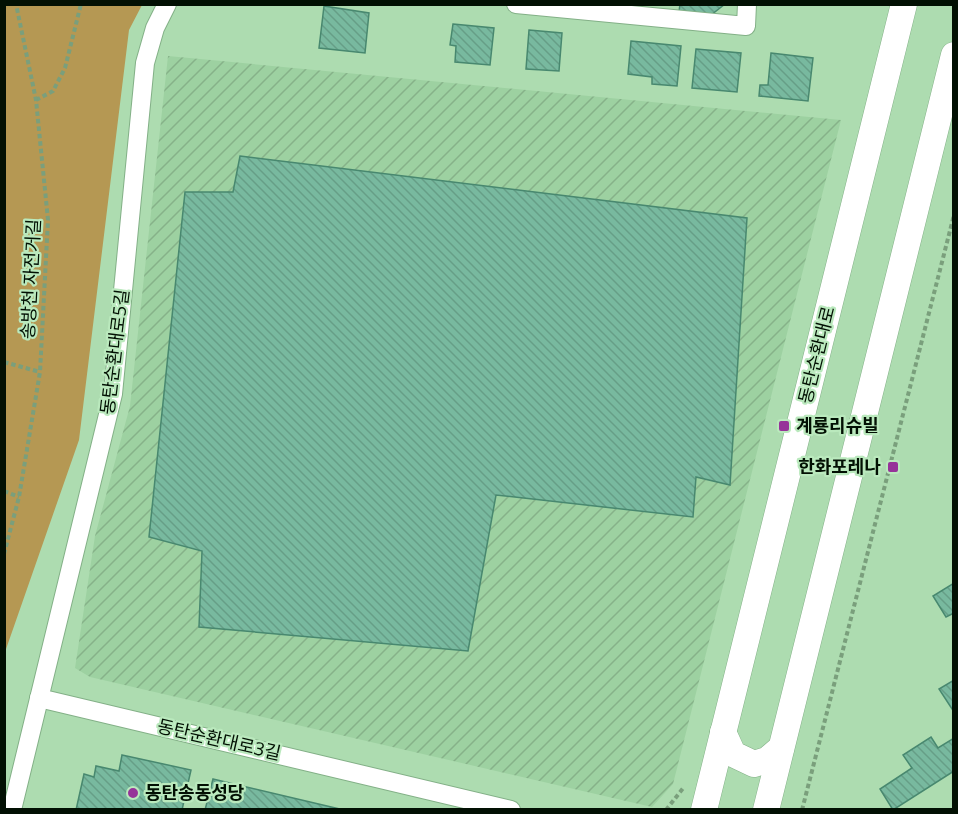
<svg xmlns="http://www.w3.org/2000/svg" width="958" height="814" font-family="'Open Sans','Noto Sans KR',sans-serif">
  <defs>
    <pattern id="industrial-furrows" width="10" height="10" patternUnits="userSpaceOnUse" patternTransform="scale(1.5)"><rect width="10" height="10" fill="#9dd1a1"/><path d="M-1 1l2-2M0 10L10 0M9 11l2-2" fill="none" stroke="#86b289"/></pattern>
    <pattern id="building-back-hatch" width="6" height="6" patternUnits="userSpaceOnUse" patternTransform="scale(1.5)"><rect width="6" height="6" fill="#78b99f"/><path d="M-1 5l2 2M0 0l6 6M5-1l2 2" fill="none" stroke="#669e87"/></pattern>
  </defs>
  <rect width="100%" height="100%" fill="#addcb0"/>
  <!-- industrial -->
  <path fill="url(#industrial-furrows)" d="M 168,56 L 841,120 L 673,784 L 652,807 L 90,677 L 75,668 L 95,536 L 130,406 Z"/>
  <!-- green -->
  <path fill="#b59853" d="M 5,4 L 142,5 L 129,30 L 79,440 L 5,652 Z"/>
  <!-- building -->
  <g fill="url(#building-back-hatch)" stroke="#48886f" stroke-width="1.5">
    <path d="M 680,4 L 725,4 L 711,15 L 679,12 Z"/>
    <path d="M 324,6 L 369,13 L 365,53 L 319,48 Z"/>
    <path d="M 453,24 L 494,28 L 490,65 L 455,62 L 456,46 L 450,45 Z"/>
    <path d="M 529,30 L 562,33 L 559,71 L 526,69 Z"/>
    <path d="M 631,41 L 681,46 L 677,86 L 652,84 L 652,77 L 628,74 Z"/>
    <path d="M 696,49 L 741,53 L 737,92 L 692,88 Z"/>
    <path d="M 771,53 L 813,58 L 808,101 L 759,96 L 760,85 L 768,85 Z"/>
    <path d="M 240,156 L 747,218 L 730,485 L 696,477 L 693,517 L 496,495 L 468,651 L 199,627 L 202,551 L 149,537 L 185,192 L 233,192 Z"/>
    <path d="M 954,583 L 954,613 L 946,617 L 933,596 Z"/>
    <path d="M 954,680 L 954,712 L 939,689 Z"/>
    <path d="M 931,737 L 938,748 L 954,738 L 954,771 L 893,810 L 880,789 L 912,768 L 903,755 Z"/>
    <path d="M 122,755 L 191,770 L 182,810 L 76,810 L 84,774 L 94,777 L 96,766 L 119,771 Z"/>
    <path d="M 213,779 L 344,810 L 205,810 Z"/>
  </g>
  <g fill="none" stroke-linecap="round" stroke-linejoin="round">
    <!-- minor casing -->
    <g stroke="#83b087" stroke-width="20">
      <g id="minor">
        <path d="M 516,4 L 746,26 L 747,4"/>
        <path d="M 39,698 L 511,810"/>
        <path d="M 12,810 L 113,394 L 145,63 L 155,28 L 167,4"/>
      </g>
    </g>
    <!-- secondary casing -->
    <g stroke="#83b087" stroke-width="27">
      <g id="secondary">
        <path d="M 723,732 L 733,754 L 754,764 L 767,760 L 781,748"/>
        <path d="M 704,810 L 904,4"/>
        <path d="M 766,810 L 954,55"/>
      </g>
    </g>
    <!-- path -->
    <g stroke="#7a9f7c" stroke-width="4" stroke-dasharray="4.5 3" stroke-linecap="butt">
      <path d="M 36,100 L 53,91 L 65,68 L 81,4"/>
      <path d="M 4,362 L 40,372"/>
      <path d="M 4,491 L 19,497"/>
      <path d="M 4,554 L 19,497 L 40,372 L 48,220 L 36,100 L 16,4"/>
      <path d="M 666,810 L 684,787"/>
      <path d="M 802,810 L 954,215"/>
    </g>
    <!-- minor -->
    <use href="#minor" stroke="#fff" stroke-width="18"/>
    <!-- secondary -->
    <use href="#secondary" stroke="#fff" stroke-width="26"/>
  </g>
  <!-- markers -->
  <g fill="#963399" stroke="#bae9bd" stroke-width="2">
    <rect x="778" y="420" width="12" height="12" rx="3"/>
    <rect x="887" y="461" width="12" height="12" rx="3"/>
    <circle cx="133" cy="793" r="6"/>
  </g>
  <g text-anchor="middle" stroke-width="4.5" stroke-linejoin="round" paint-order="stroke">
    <!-- street labels -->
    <g font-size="18" fill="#021003" stroke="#bae9bd">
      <text transform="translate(31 279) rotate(-87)" y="6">송방천 자전거길</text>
      <text transform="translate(115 352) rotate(-83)" y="6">동탄순환대로5길</text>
      <text transform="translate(817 355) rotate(-76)" y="6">동탄순환대로</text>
      <text transform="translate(219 740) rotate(13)" y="6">동탄순환대로3길</text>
    </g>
    <!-- poi labels -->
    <g font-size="18" font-weight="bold" fill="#021003" stroke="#bae9bd" text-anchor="start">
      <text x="796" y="432">계룡리슈빌</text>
      <text x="881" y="473" text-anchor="end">한화포레나</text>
      <text x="145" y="799">동탄송동성당</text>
    </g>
  </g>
  <!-- border -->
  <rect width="958" height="814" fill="none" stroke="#021003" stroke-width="12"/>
</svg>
